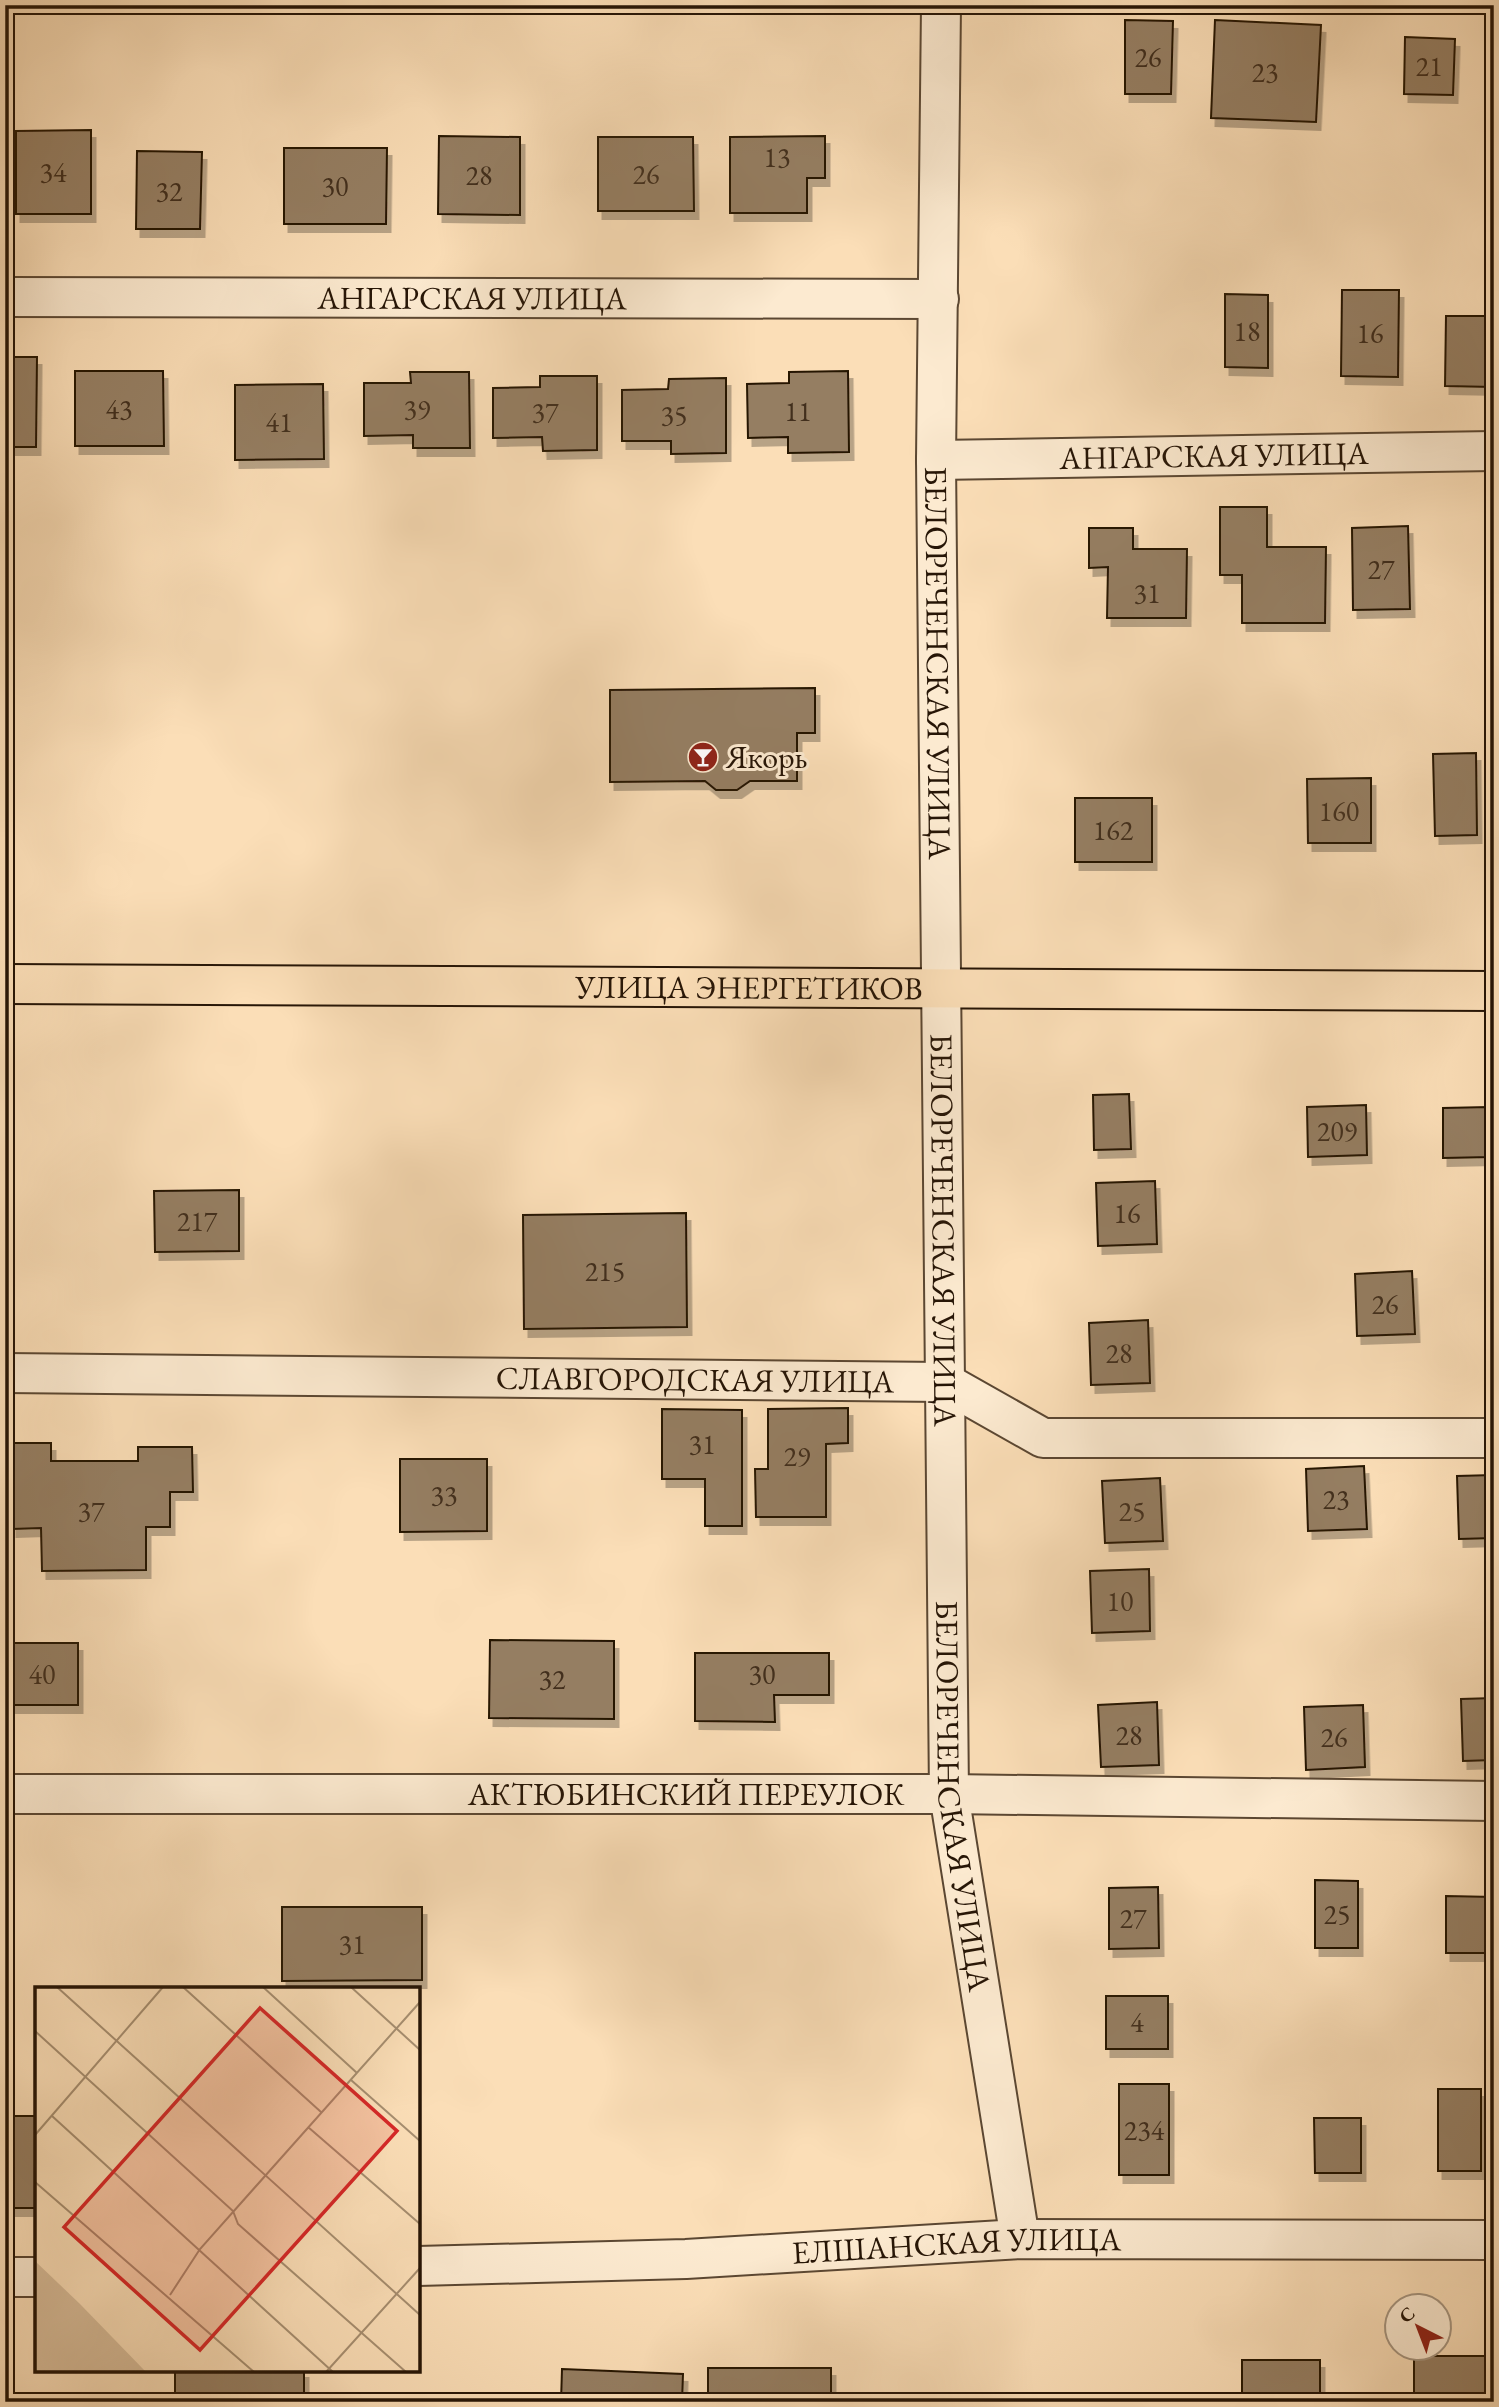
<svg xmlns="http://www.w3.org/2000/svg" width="1499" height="2407" font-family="'EB Garamond',serif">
  <defs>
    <filter id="shadow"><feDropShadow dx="4.5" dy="8" stdDeviation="0" flood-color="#0004"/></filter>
  </defs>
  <rect width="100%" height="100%" fill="#fbdeb7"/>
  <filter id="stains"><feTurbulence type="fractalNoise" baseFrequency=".00286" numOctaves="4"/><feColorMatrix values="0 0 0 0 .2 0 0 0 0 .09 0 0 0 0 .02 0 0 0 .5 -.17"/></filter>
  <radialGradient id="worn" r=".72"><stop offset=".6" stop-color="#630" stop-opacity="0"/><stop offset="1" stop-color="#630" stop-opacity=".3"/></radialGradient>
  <!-- building -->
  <g fill="#957e62" stroke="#261506" stroke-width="2" filter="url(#shadow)">
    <path d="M 1125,20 L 1173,21 L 1171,94 L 1125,94 Z"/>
    <path d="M 1215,20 L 1321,25 L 1316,122 L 1211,118 Z"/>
    <path d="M 1405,37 L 1455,39 L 1453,95 L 1404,94 Z"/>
    <path d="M 91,130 L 91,214 L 16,214 L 16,131 Z"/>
    <path d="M 439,136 L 520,137 L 520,215 L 438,214 Z"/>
    <path d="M 825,136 L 825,178 L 807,178 L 807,213 L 730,213 L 730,137 Z"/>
    <path d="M 598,137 L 693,137 L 694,211 L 598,211 Z"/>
    <path d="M 284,148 L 387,148 L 386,224 L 284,224 Z"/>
    <path d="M 137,151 L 202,152 L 200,229 L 136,229 Z"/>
    <path d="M 1342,290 L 1399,290 L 1398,377 L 1341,376 Z"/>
    <path d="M 1225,294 L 1268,295 L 1268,368 L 1225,367 Z"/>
    <path d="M 1446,316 L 1494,316 L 1494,387 L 1445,386 Z"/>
    <path d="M 5,357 L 37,357 L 36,447 L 5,447 Z"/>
    <path d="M 75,371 L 163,371 L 164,446 L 75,446 Z"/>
    <path d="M 848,371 L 849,452 L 788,453 L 788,437 L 748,438 L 747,384 L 789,383 L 789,372 Z"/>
    <path d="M 410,372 L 469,372 L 470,448 L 413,448 L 413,435 L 364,436 L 364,383 L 411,383 Z"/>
    <path d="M 540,376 L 597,376 L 597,450 L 543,451 L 542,437 L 493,438 L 493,388 L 540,387 Z"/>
    <path d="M 726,378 L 726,453 L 671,454 L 671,441 L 622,441 L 622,390 L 668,389 L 669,379 Z"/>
    <path d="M 323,384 L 324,459 L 235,460 L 235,385 Z"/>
    <path d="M 1220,507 L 1267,507 L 1267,547 L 1326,547 L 1325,623 L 1242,623 L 1242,575 L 1220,575 Z"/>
    <path d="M 1408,526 L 1410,609 L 1353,610 L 1352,528 Z"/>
    <path d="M 1089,528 L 1133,528 L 1133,549 L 1187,549 L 1186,618 L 1107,618 L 1108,567 L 1089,568 Z"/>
    <path d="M 815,688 L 815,733 L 797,733 L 797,781 L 750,781 L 737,790 L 716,790 L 705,781 L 610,782 L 610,690 Z"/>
    <path d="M 1476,753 L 1477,835 L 1435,836 L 1433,754 Z"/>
    <path d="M 1371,778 L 1371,843 L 1308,843 L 1307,779 Z"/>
    <rect x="1075" y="798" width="77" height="64"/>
    <path d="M 1129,1094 L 1131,1149 L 1094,1150 L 1093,1095 Z"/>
    <path d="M 1366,1105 L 1367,1155 L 1308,1157 L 1307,1107 Z"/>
    <path d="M 1489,1107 L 1491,1157 L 1443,1158 L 1443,1108 Z"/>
    <path d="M 1155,1181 L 1157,1244 L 1098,1246 L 1096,1183 Z"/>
    <path d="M 239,1190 L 239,1251 L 155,1252 L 154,1191 Z"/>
    <path d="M 686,1213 L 687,1327 L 524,1329 L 523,1215 Z"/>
    <path d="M 1412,1271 L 1415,1334 L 1357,1336 L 1355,1274 Z"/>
    <path d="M 1485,1279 L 1494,1279 L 1494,1341 L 1487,1341 Z"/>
    <path d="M 1148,1320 L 1150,1383 L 1091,1385 L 1089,1323 Z"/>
    <path d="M 848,1408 L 848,1443 L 826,1444 L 826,1517 L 756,1517 L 755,1469 L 768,1469 L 768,1409 Z"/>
    <path d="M 662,1409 L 742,1410 L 742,1526 L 705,1526 L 705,1479 L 662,1479 Z"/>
    <path d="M 5,1443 L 51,1443 L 51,1461 L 138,1461 L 138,1447 L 192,1447 L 193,1492 L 170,1492 L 170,1527 L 146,1527 L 146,1570 L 42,1571 L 41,1528 L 12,1529 L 12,1494 L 5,1494 Z"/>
    <path d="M 400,1459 L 487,1459 L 487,1531 L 400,1532 Z"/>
    <path d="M 1364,1466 L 1367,1529 L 1308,1531 L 1306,1469 Z"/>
    <path d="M 1494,1475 L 1494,1538 L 1459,1539 L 1457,1476 Z"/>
    <path d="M 1160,1478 L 1163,1541 L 1105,1543 L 1102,1481 Z"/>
    <path d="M 1149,1569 L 1150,1631 L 1092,1633 L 1090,1571 Z"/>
    <path d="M 490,1640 L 614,1641 L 614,1719 L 489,1718 Z"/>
    <rect x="5" y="1643" width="73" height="62"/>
    <path d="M 695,1653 L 829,1653 L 829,1695 L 774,1695 L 775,1722 L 695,1721 Z"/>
    <path d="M 1494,1698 L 1494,1760 L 1463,1761 L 1461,1699 Z"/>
    <path d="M 1157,1702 L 1159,1765 L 1101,1767 L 1098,1705 Z"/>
    <path d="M 1363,1705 L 1365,1767 L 1306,1770 L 1304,1707 Z"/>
    <path d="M 1315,1880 L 1358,1881 L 1358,1948 L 1315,1948 Z"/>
    <path d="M 1158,1887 L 1159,1948 L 1109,1949 L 1109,1888 Z"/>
    <path d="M 1446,1896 L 1494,1897 L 1494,1953 L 1446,1953 Z"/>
    <path d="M 282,1907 L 422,1907 L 422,1980 L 282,1981 Z"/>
    <rect x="1106" y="1996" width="62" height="53"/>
    <rect x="1119" y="2084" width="50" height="91"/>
    <rect x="1438" y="2089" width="43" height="82"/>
    <path d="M 5,2116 L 36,2116 L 35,2208 L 5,2208 Z"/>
    <path d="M 1314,2118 L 1361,2118 L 1361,2173 L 1315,2173 Z"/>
    <rect x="1414" y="2356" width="74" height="46"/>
    <rect x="1242" y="2360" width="78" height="42"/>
    <rect x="708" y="2368" width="123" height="34"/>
    <path d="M 562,2369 L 683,2374 L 682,2402 L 561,2402 Z"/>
    <rect x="175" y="2370" width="129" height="32"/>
  </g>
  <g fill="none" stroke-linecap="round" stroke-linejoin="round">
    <!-- street casing -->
    <g stroke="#5b4732" stroke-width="42">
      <g id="street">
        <path id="s1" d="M 941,5 L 936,460 L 949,1794 L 1020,2239"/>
        <path id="s2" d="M 5,297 L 939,299"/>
        <path id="s3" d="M 936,460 L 1494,451"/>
        <path id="s4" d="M 5,1373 L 944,1382 L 1043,1438 L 1494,1438"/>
        <path id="s5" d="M 5,1794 L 949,1794 L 1494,1801"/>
        <path id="s6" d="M 418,2266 L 686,2259 L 1020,2239 L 1494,2240"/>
        <path d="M 5,2277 L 37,2277"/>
      </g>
    </g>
    <!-- primary casing -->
    <g stroke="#261506" stroke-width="42">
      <g id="primary">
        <path id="s7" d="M 5,984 L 1494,991"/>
      </g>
    </g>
    <!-- street -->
    <use href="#street" stroke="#fcead0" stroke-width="38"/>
    <!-- primary -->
    <use href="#primary" stroke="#fbdeb7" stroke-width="38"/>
  </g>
  <!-- icons -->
  <defs>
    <g id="bar-disc" transform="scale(1.575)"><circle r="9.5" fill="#8f2418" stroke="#fcead0"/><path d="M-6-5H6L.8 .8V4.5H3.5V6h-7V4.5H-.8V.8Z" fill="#fff"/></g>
  </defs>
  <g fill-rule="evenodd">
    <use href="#bar-disc" x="703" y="757"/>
  </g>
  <g text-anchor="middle" stroke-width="6" stroke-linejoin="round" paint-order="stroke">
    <!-- number labels -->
    <g font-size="28" fill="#422f1d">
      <text x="1148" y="67">26</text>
      <text x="1429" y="76">21</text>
      <text x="1265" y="82">23</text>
      <text x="777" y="167">13</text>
      <text x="53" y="182">34</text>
      <text x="646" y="184">26</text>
      <text x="479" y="185">28</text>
      <text x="335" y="196">30</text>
      <text x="169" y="201">32</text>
      <text x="1247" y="341">18</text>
      <text x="1370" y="343">16</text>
      <text x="119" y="419">43</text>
      <text x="417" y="419">39</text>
      <text x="798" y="421">11</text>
      <text x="545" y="422">37</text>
      <text x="674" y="425">35</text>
      <text x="279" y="432">41</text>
      <text x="1381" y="579">27</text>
      <text x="1147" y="603">31</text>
      <text x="1339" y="821">160</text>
      <text x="1113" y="840">162</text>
      <text x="1337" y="1141">209</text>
      <text x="1127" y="1223">16</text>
      <text x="197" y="1231">217</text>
      <text x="605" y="1281">215</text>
      <text x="1385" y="1314">26</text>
      <text x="1119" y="1363">28</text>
      <text x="702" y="1454">31</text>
      <text x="797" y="1466">29</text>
      <text x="444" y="1505">33</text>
      <text x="1336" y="1509">23</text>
      <text x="91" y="1521">37</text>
      <text x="1132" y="1521">25</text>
      <text x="1120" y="1611">10</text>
      <text x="42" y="1684">40</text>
      <text x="762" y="1684">30</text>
      <text x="552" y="1689">32</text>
      <text x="1129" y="1745">28</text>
      <text x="1334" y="1747">26</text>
      <text x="1337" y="1924">25</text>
      <text x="1133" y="1928">27</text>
      <text x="352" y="1954">31</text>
      <text x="1137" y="2032">4</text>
      <text x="1144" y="2140">234</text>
    </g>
    <!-- street labels -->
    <g font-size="32" fill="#261506" stroke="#fcead0">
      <text dy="11" stroke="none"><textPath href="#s2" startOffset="467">АНГАРСКАЯ УЛИЦА</textPath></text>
      <text dy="11" stroke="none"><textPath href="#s3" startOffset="278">АНГАРСКАЯ УЛИЦА</textPath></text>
      <text dy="11" stroke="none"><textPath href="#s1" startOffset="658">БЕЛОРЕЧЕНСКАЯ УЛИЦА</textPath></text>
      <text dy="11" stroke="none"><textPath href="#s7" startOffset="744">УЛИЦА ЭНЕРГЕТИКОВ</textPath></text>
      <text dy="11" stroke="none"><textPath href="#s1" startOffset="1225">БЕЛОРЕЧЕНСКАЯ УЛИЦА</textPath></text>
      <text dy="11" stroke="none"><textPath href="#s4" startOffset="690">СЛАВГОРОДСКАЯ УЛИЦА</textPath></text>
      <text dy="11" stroke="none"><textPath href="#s5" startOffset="681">АКТЮБИНСКИЙ ПЕРЕУЛОК</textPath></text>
      <text dy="11" stroke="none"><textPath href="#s1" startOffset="1792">БЕЛОРЕЧЕНСКАЯ УЛИЦА</textPath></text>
      <text dy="11" stroke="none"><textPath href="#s6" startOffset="539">ЕЛШАНСКАЯ УЛИЦА</textPath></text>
    </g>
    <!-- poi labels -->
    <g font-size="32" fill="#261506" stroke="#fcead0" text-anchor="start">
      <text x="726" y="768">Якорь</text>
    </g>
  </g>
  <!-- overview -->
  <g transform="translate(35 1987)">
    <rect width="385" height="385" fill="#fbdeb7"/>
    <path d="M 0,274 L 45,317 L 111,385 L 0,385 Z" fill="#d7bc99"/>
    <path fill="none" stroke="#a68e70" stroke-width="2" d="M 22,0 L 385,328M 148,0 L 286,125M 228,0 L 322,86M 316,0 L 385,63M 0,44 L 198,224 L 203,237 L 371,385M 316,93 L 385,154M 17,129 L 298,385M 273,140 L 385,237M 0,148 L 128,0M 0,195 L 219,385M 135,308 L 165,262 L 385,15M 291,385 L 385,281"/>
    <path fill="#d62828" fill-opacity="0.15" stroke="#d62828" stroke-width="3.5" d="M 225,21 L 362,144 L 165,363 L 29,240 Z"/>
    <rect width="385" height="385" fill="none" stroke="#261506" stroke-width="3.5"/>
  </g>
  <!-- margin -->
  <rect width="1499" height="2407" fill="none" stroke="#fbdeb7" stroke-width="28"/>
  <rect x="7" y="7" width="1485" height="2393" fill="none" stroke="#261506" stroke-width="3.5"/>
  <rect x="14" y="14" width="1471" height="2379" fill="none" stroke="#261506" stroke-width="2"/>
  <!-- north arrow -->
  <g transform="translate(1418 2327) rotate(318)"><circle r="33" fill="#fcead0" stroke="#a6957f" stroke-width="2"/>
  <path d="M0-5L12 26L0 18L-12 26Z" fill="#8f2418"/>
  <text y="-10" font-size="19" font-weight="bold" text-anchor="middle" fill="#261506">С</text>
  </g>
  <rect width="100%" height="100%" filter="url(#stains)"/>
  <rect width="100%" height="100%" fill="url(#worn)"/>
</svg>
